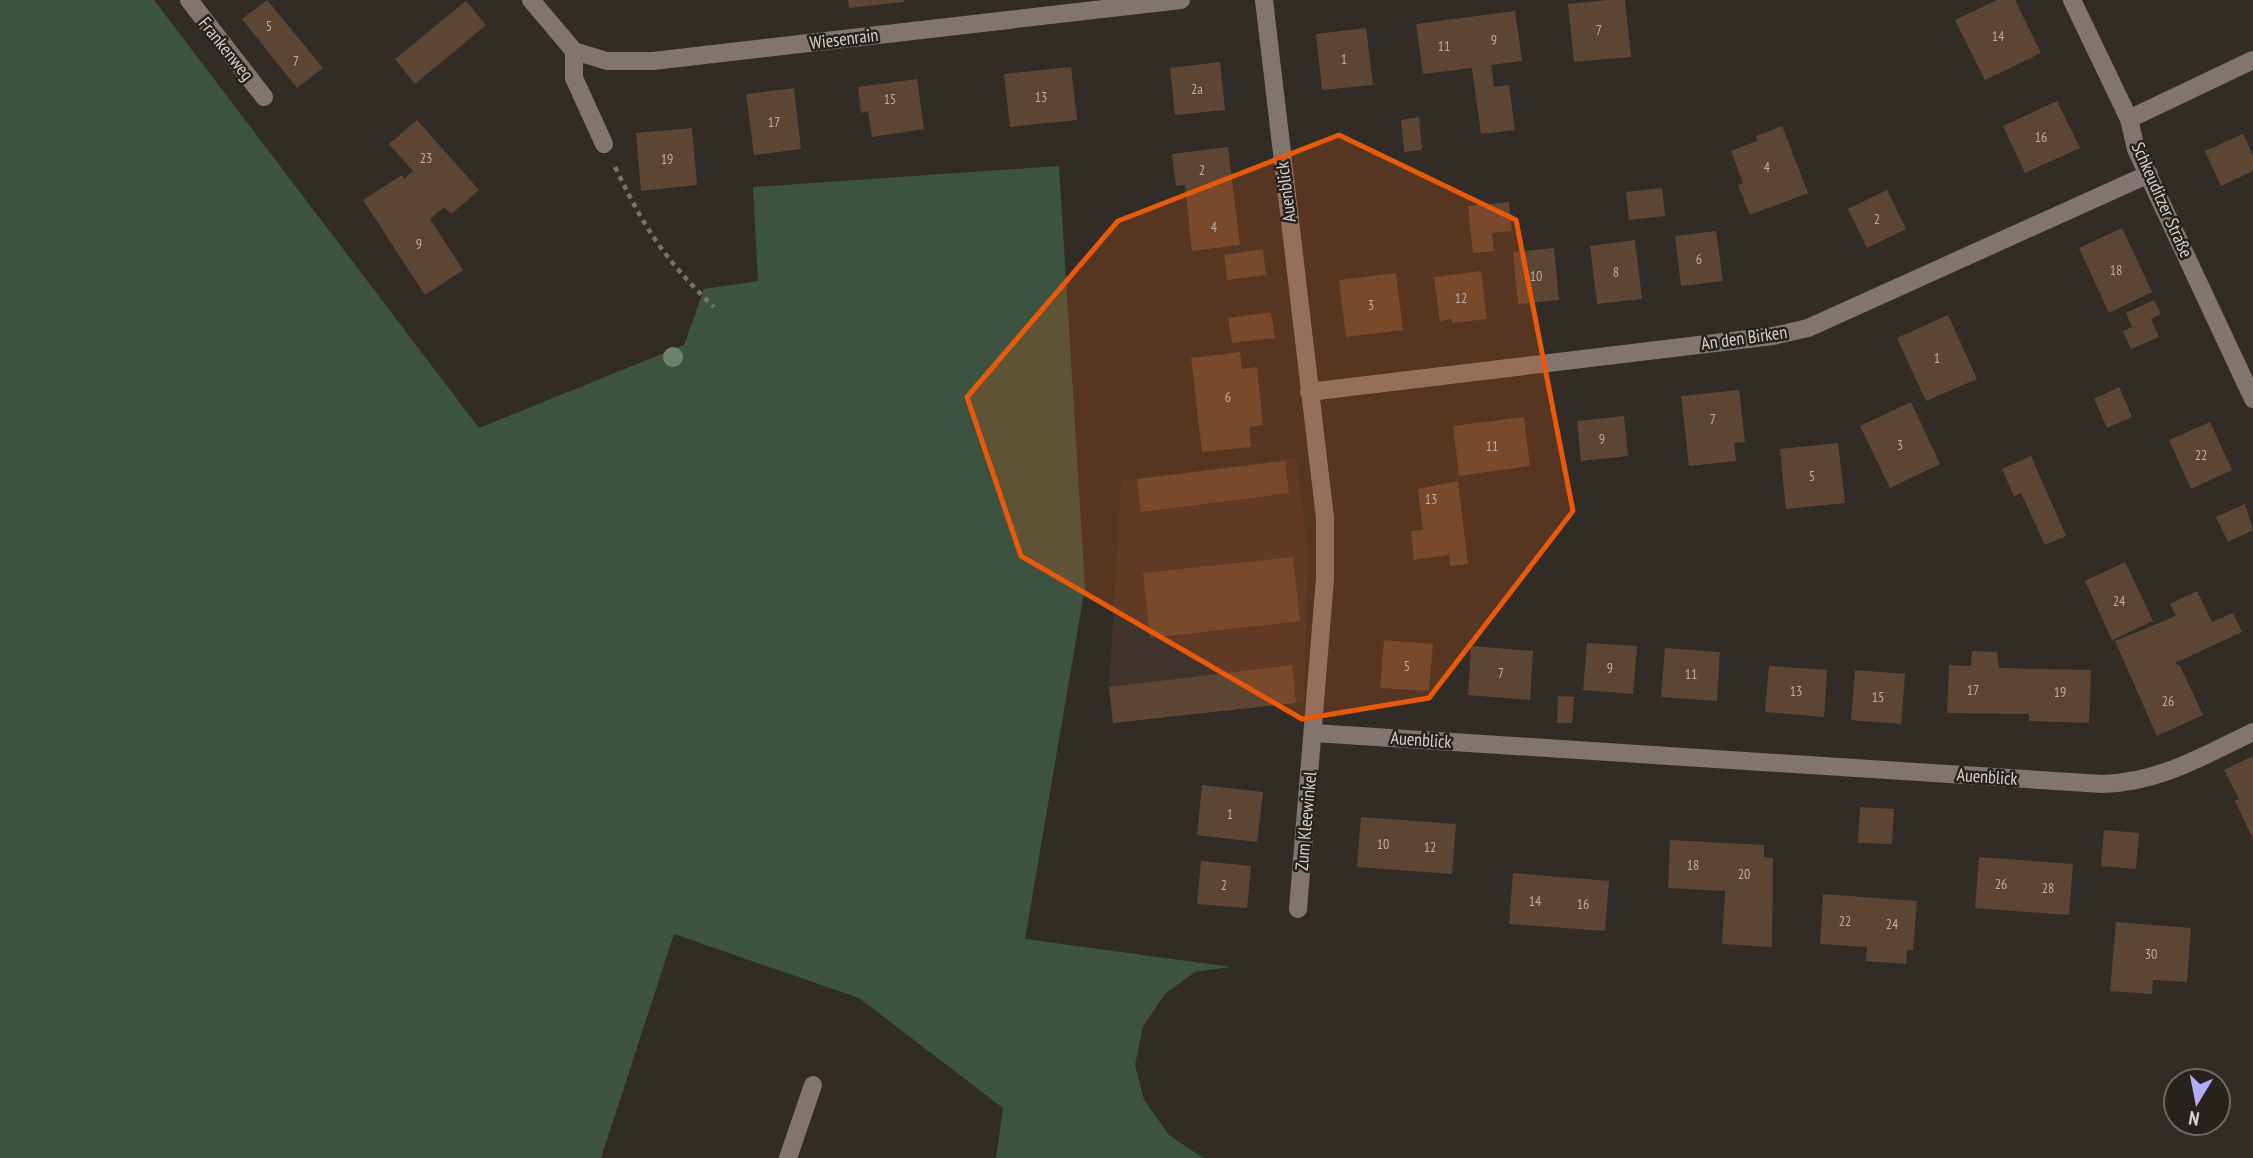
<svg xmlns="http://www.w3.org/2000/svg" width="2253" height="1158" font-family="'PT Sans Narrow',sans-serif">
  <rect width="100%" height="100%" fill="#322c27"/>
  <!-- built -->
  <path fill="#3f332b" d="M 1296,458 L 1308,551 L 1304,702 L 1113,723 L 1109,687 L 1121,481 Z"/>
  <!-- green -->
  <path fill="#3c5340" d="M 0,0 L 154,0 L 479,428 L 684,345 L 704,289 L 758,281 L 753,187 L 1059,166 L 1085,587 L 1025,939 L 1231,967 L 1195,972 L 1165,994 L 1143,1026 L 1135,1065 L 1144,1100 L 1169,1135 L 1203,1158 L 996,1158 L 1003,1108 L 859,998 L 674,934 L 601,1158 L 0,1158 Z"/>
  <!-- building -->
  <g fill="#5d4533">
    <path d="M 267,0 L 323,68 L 297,88 L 242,19 Z"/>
    <path d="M 848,0 L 904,0 L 904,2 L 849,8 Z"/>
    <path d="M 1608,0 L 1625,0 L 1631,57 L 1574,62 L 1568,4 Z"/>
    <path d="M 1997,0 L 2015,0 L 2041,53 L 1985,80 L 1955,20 Z"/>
    <path d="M 466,1 L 486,25 L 415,84 L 395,59 Z"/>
    <path d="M 1515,11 L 1522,61 L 1491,65 L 1494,87 L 1509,85 L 1515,130 L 1481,134 L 1472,68 L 1423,74 L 1416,24 Z"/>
    <path d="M 1366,28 L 1373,85 L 1322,90 L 1316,34 Z"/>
    <path d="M 1220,62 L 1225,110 L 1175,115 L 1170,68 Z"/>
    <path d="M 1071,67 L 1077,120 L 1010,127 L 1004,74 Z"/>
    <path d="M 917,79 L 924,129 L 872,137 L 868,111 L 861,113 L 858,87 Z"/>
    <path d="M 794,88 L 801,149 L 754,155 L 746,94 Z"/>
    <path d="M 2057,101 L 2080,148 L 2025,173 L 2003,126 Z"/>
    <path d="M 1419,117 L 1422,150 L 1404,152 L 1401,120 Z"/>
    <path d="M 417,120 L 479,190 L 451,214 L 444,207 L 430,219 L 463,270 L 425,295 L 363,200 L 402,175 L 404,179 L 413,171 L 389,144 Z"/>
    <path d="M 1782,126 L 1808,193 L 1750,215 L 1738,185 L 1743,183 L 1731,151 L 1757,141 L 1756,136 Z"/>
    <path d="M 692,128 L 697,185 L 641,191 L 636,133 Z"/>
    <path d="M 2243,134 L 2253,155 L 2253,171 L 2221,186 L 2205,151 Z"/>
    <path d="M 1228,147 L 1240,245 L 1192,251 L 1185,185 L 1176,186 L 1172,154 Z"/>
    <path d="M 1662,188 L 1665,216 L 1629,220 L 1626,192 Z"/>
    <path d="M 1887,190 L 1906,229 L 1867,248 L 1848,209 Z"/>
    <path d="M 1509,202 L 1512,231 L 1492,233 L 1494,251 L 1473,253 L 1468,206 Z"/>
    <path d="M 2122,228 L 2152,292 L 2109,313 L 2079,248 Z"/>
    <path d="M 1716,231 L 1723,281 L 1681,286 L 1675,236 Z"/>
    <path d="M 1635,240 L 1642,299 L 1597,304 L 1590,246 Z"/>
    <path d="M 1554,248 L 1559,300 L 1518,304 L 1513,252 Z"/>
    <path d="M 1263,249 L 1266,275 L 1227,280 L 1224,255 Z"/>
    <path d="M 1481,271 L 1487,319 L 1452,323 L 1452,319 L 1440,321 L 1434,277 Z"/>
    <path d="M 1396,273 L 1403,330 L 1346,337 L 1339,280 Z"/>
    <path d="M 2154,300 L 2161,314 L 2151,319 L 2159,337 L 2131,349 L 2123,331 L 2132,327 L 2126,313 Z"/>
    <path d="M 1271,312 L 1275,338 L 1232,343 L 1228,318 Z"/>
    <path d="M 1948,315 L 1977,379 L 1926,401 L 1897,338 Z"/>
    <path d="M 1240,352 L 1242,369 L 1257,367 L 1263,425 L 1249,427 L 1251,447 L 1202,452 L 1191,358 Z"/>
    <path d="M 2119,387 L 2132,417 L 2107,428 L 2094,399 Z"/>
    <path d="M 1739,390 L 1745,442 L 1734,443 L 1736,461 L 1689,466 L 1681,396 Z"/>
    <path d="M 1911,402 L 1940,464 L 1890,488 L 1860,426 Z"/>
    <path d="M 1624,416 L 1628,456 L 1581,461 L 1577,421 Z"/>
    <path d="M 1524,417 L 1530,466 L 1459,476 L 1453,426 Z"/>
    <path d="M 2210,422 L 2232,470 L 2191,489 L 2169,440 Z"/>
    <path d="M 1838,443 L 1845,503 L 1786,509 L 1780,449 Z"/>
    <path d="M 2031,456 L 2066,536 L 2045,545 L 2021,493 L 2014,496 L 2002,469 Z"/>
    <path d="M 1285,461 L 1289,493 L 1141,512 L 1137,479 Z"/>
    <path d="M 1458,481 L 1468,564 L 1450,566 L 1449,555 L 1414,560 L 1411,531 L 1423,530 L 1418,489 Z"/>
    <path d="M 2245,504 L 2253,530 L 2228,542 L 2216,517 Z"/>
    <path d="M 1293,557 L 1300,621 L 1150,638 L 1143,573 Z"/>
    <path d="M 2125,562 L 2153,621 L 2112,640 L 2085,581 Z"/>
    <path d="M 2197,591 L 2212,622 L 2233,613 L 2242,632 L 2175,663 L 2180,666 L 2203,715 L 2157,736 L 2115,641 L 2176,616 L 2170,604 Z"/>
    <path d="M 1384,640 L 1433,644 L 1429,691 L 1380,688 Z"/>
    <path d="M 1587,643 L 1637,646 L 1633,694 L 1583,690 Z"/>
    <path d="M 1471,646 L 1533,651 L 1530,700 L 1468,695 Z"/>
    <path d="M 1665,648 L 1720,652 L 1717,701 L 1661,697 Z"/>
    <path d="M 1972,651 L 1997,652 L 1999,668 L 2091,670 L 2089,723 L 2029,721 L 2029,714 L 1947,713 L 1949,665 L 1971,666 Z"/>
    <path d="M 1292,665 L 1296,703 L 1113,723 L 1109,687 Z"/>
    <path d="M 1769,666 L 1827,670 L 1824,717 L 1765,712 Z"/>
    <path d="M 1855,670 L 1905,674 L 1901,724 L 1851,720 Z"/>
    <path d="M 1558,696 L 1574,697 L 1572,723 L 1557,723 Z"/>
    <path d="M 2253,756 L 2253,839 L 2235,801 L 2239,799 L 2224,770 Z"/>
    <path d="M 1202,785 L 1263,792 L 1257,842 L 1197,835 Z"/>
    <path d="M 1860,807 L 1894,809 L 1892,844 L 1858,843 Z"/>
    <path d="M 1361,817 L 1456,824 L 1452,874 L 1357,867 Z"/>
    <path d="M 2104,830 L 2139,833 L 2136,869 L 2101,866 Z"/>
    <path d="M 1670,840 L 1764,845 L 1764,857 L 1773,858 L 1772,947 L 1722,944 L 1725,891 L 1668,888 Z"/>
    <path d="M 1979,857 L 2073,864 L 2069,915 L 1975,908 Z"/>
    <path d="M 1201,861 L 1251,866 L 1247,908 L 1197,904 Z"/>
    <path d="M 1513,873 L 1609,881 L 1605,931 L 1509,924 Z"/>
    <path d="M 1823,894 L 1917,901 L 1913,950 L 1907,950 L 1906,964 L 1866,961 L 1867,947 L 1820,944 Z"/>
    <path d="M 2116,922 L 2191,928 L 2187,982 L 2153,980 L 2152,994 L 2110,991 Z"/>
  </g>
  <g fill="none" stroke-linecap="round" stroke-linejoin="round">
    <!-- path -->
    <path stroke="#77716d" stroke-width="4.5" stroke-dasharray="5 5" stroke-linecap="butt" d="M 615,167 C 645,229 664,259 714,307"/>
    <!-- minor -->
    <g stroke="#81756d" stroke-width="18">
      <path d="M 189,0 L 264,97"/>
      <path d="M 531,0 L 574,51 L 607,61 L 653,61 L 1181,0"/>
      <path d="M 1264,0 L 1325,518 L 1325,579 L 1298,909"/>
      <path d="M 2072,0 L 2129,119 L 2136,149 L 2253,399"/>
      <path d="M 574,51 L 574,78 L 604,144"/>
      <path d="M 2129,119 L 2253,60"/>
      <path d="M 1309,392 L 1773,336 L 1808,328 L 2149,174"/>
      <path d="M 1314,733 L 2102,784 C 2158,783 2203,756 2253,732"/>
      <path d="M 788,1158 L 813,1085"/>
    </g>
  </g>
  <!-- trees -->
  <circle fill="#6d846c" cx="673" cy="357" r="10"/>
  <!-- marked area -->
  <path fill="#e8590c" fill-opacity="0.2" stroke="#e8590c" stroke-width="5" stroke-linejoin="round" d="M 1339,135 L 1516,220 L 1573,511 L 1429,698 L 1302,719 L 1021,556 L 967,397 L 1118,221 Z"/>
  <g text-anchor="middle" stroke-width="5" stroke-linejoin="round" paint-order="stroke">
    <!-- number labels -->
    <g font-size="14" fill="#b7aea7">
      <text x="269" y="31">5</text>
      <text x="1599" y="35">7</text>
      <text x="1998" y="41">14</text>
      <text x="1494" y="45">9</text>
      <text x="1444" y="51">11</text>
      <text x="1344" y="64">1</text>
      <text x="296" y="66">7</text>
      <text x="1197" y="94">2a</text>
      <text x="1041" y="102">13</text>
      <text x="890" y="104">15</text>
      <text x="774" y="127">17</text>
      <text x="2041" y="142">16</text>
      <text x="426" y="163">23</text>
      <text x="667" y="164">19</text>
      <text x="1767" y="172">4</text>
      <text x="1202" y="175">2</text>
      <text x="1877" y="224">2</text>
      <text x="1214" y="232">4</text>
      <text x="419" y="249">9</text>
      <text x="1699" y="264">6</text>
      <text x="2116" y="275">18</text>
      <text x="1616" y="277">8</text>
      <text x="1536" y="281">10</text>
      <text x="1461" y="303">12</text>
      <text x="1371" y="310">3</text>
      <text x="1937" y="363">1</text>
      <text x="1228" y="402">6</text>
      <text x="1713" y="424">7</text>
      <text x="1602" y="444">9</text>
      <text x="1900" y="450">3</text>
      <text x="1492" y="451">11</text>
      <text x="2201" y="460">22</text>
      <text x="1812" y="481">5</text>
      <text x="1431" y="504">13</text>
      <text x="2119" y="606">24</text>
      <text x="1407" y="671">5</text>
      <text x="1610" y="673">9</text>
      <text x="1501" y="678">7</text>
      <text x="1691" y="679">11</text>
      <text x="1973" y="695">17</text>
      <text x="1796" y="696">13</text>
      <text x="2060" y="697">19</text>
      <text x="1878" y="702">15</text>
      <text x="2168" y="706">26</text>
      <text x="1230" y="819">1</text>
      <text x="1383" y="849">10</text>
      <text x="1430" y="852">12</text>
      <text x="1693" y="870">18</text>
      <text x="1744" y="879">20</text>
      <text x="2001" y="889">26</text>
      <text x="1224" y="890">2</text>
      <text x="2048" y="893">28</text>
      <text x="1535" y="906">14</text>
      <text x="1583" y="909">16</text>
      <text x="1845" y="926">22</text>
      <text x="1892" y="929">24</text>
      <text x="2151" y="959">30</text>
    </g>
    <!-- street labels -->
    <g font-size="18" fill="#d5d1ce" stroke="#28221d">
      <text transform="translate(844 39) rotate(-7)" y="6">Wiesenrain</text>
      <text transform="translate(226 49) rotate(51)" y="6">Frankenweg</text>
      <text transform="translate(1286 192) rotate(-97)" y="6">Auenblick</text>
      <text transform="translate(2162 200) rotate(66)" y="6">Schkeuditzer Straße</text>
      <text transform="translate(1744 338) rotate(-8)" y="6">An den Birken</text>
      <text transform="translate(1421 740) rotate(4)" y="6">Auenblick</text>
      <text transform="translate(1987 777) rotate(4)" y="6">Auenblick</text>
      <text transform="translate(1306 821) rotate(-85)" y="6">Zum Kleewinkel</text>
    </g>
  </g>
  <!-- north arrow -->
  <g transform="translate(2197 1102) rotate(190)"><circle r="33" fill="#28221d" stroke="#6d6864" stroke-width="2"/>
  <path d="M0-5L12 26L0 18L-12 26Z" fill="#b3adf9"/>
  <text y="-10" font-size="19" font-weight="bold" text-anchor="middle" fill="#d5d1ce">N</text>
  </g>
</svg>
